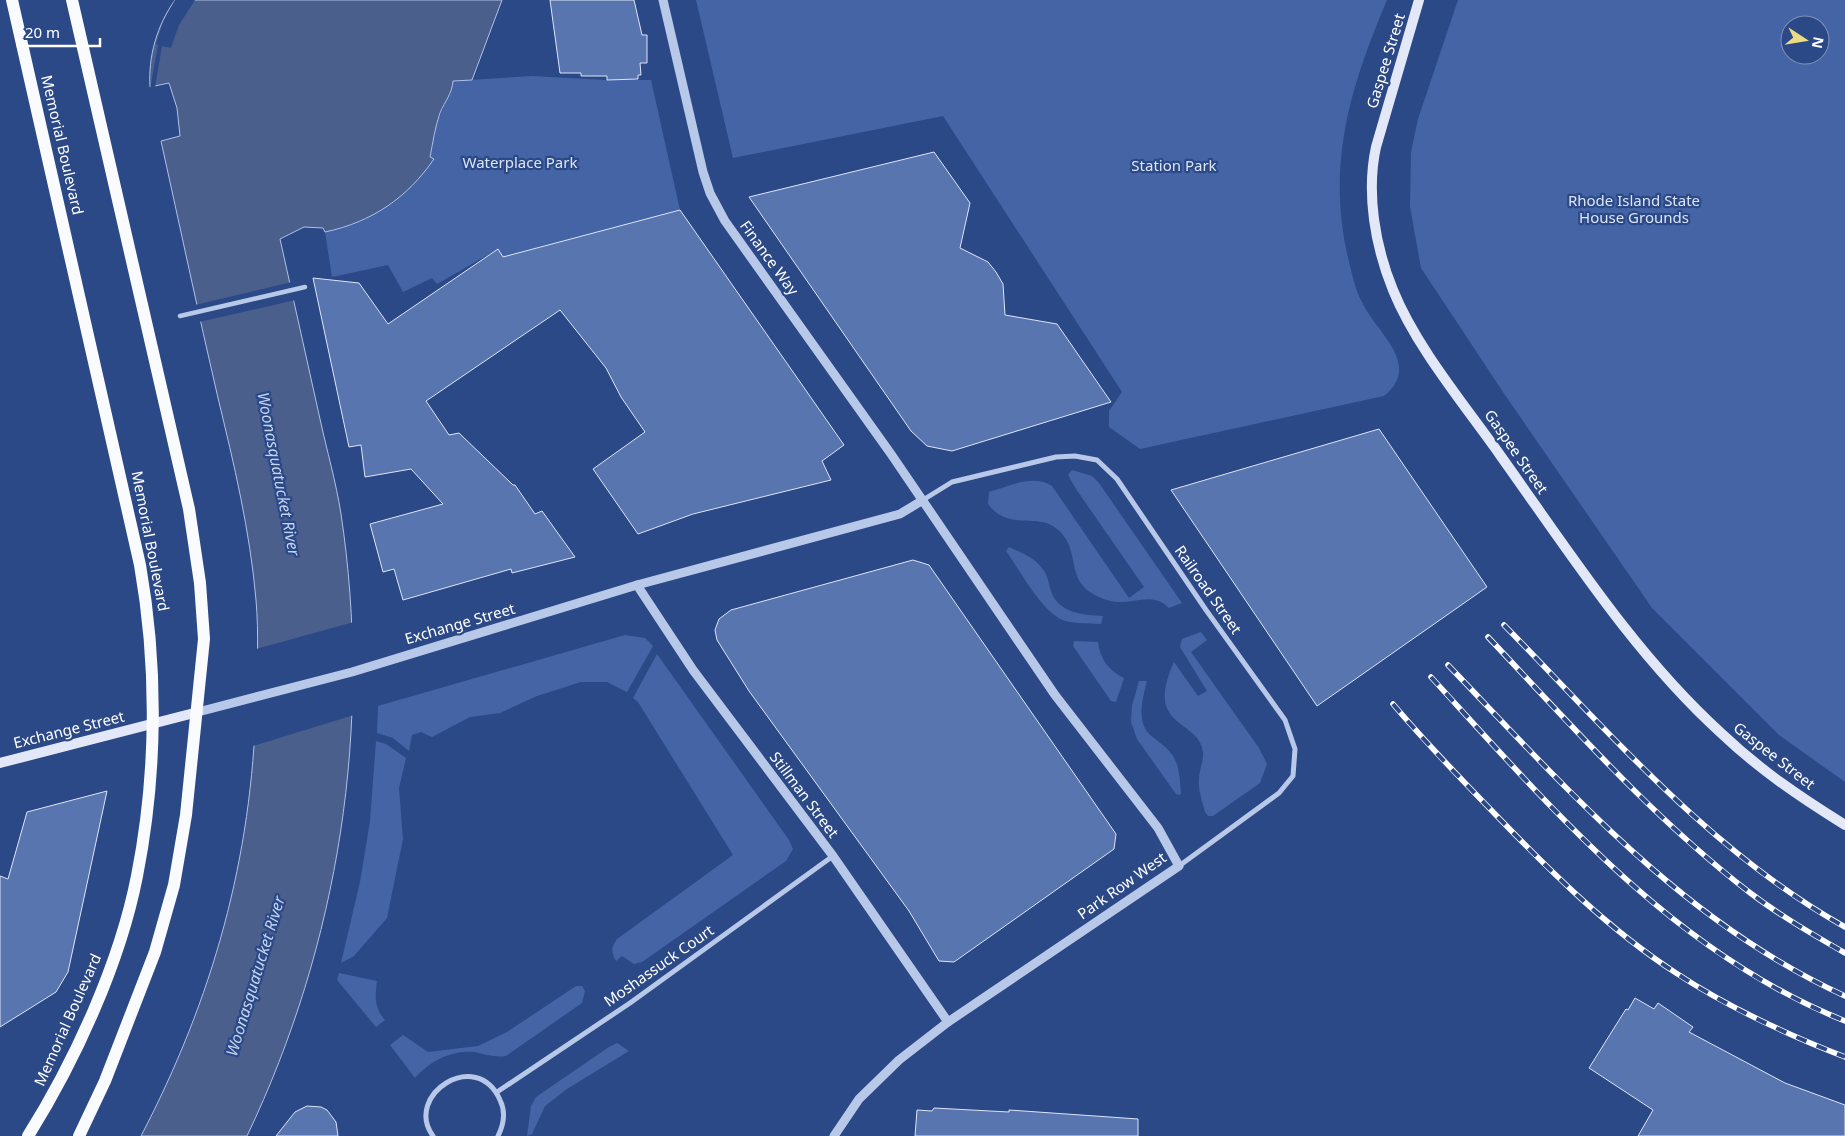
<svg xmlns="http://www.w3.org/2000/svg" width="1845" height="1136" font-family="'Noto Sans',sans-serif">
  <rect width="100%" height="100%" fill="#2c4987"/>
  <!-- green -->
  <g fill="#4464a5" fill-rule="evenodd">
    <path d="M 696,0 L 1387,0 C 1349,90 1325,168 1350,266 C 1353,278 1356,292 1362,302 C 1376,333 1423,364 1384,396 L 1140,449 L 1109,427 L 1109,411 L 1122,392 L 943,116 L 733,158 Z"/>
    <path d="M 1458,0 L 1845,0 L 1845,782 L 1779,735 L 1652,608 L 1503,392 L 1421,268 L 1410,207 L 1411,152 L 1418,119 ZM 1790,25 L 1820,25 L 1820,55 L 1790,55 Z"/>
    <path d="M 532,76 L 606,80 L 651,80 L 680,210 L 503,257 L 498,249 L 437,284 L 432,278 L 403,292 L 388,265 L 332,277 L 325,232 C 367,223 410,195 434,159 L 430,157 L 437,122 L 450,93 L 453,81 Z"/>
    <path d="M 1072,470 L 1092,476 L 1099,483 L 1182,603 L 1169,608 C 1152,590 1131,606 1111,601 C 1058,587 1086,553 1057,529 C 1037,512 1009,532 988,504 L 989,492 C 1010,486 1033,474 1052,486 L 1129,598 L 1144,587 L 1076,489 L 1068,475 Z"/>
    <path d="M 1009,547 C 1019,552 1034,557 1041,567 C 1048,574 1048,582 1051,591 C 1058,613 1083,615 1103,616 L 1101,624 C 1090,623 1077,624 1066,621 C 1043,615 1020,570 1006,551 Z"/>
    <path d="M 1201,632 L 1207,640 L 1191,652 L 1259,748 L 1267,764 L 1260,783 L 1213,816 L 1208,816 L 1205,812 C 1202,801 1198,790 1199,778 C 1199,770 1204,761 1203,752 C 1199,718 1143,730 1174,662 L 1198,696 L 1207,691 L 1180,647 L 1182,639 Z"/>
    <path d="M 625,635 L 645,638 L 653,646 L 627,692 L 607,682 L 581,682 L 537,696 L 500,713 L 470,717 L 432,737 L 421,732 L 412,735 L 409,751 L 393,738 L 377,733 L 378,706 Z"/>
    <path d="M 1074,641 L 1098,642 C 1100,659 1109,671 1124,678 L 1116,702 L 1111,701 L 1073,646 Z"/>
    <path d="M 657,654 L 789,840 L 793,849 L 786,861 L 642,962 L 634,964 L 622,956 L 616,961 C 611,952 611,948 617,939 L 733,855 L 638,702 L 633,698 Z"/>
    <path d="M 1139,681 L 1147,681 C 1142,701 1135,725 1154,738 C 1161,744 1168,748 1173,756 C 1180,767 1180,782 1181,794 L 1179,795 L 1176,794 L 1137,739 L 1131,722 L 1132,706 Z"/>
    <path d="M 376,741 L 386,744 L 406,758 L 399,788 L 403,839 L 387,918 L 354,956 L 341,963 L 360,882 L 370,821 Z"/>
    <path d="M 339,973 L 377,981 C 375,996 374,1008 385,1020 L 376,1027 L 337,980 Z"/>
    <path d="M 576,986 L 582,986 L 585,991 L 582,1003 L 506,1056 C 495,1058 485,1054 475,1052 C 451,1050 430,1061 415,1078 L 390,1045 L 403,1035 L 428,1052 L 478,1046 L 507,1032 Z"/>
    <path d="M 617,1043 L 629,1051 L 567,1089 L 545,1106 L 532,1134 L 527,1136 L 531,1106 L 536,1097 L 609,1047 Z"/>
  </g>
  <!-- water -->
  <path fill="#4a5f8c" stroke="#adc2e8" d="M 175,0 L 502,0 L 472,80 L 453,81 C 452,94 445,101 440,113 C 435,127 433,142 430,157 L 434,159 C 407,198 372,222 325,232 L 323,228 L 304,227 L 280,239 C 293,299 307,359 320,419 C 327,451 336,482 341,514 C 373,726 339,943 247,1136 L 141,1136 C 213,998 252,858 256,703 C 257,668 259,634 256,600 C 250,531 234,464 218,398 C 198,312 180,227 161,141 L 180,136 L 177,108 L 169,83 L 150,87 C 148,57 157,25 175,0 Z"/>
  <!-- pier -->
  <g fill="#2c4987">
    <path d="M 175,0 L 195,0 L 179,25 L 171,48 L 162,46 L 155,88 L 150,89 L 158,45 L 156,44 L 163,22 Z"/>
    <path d="M 292,282 L 296,300 L 199,322 L 195,305 Z"/>
    <path d="M 354,622 L 354,715 L 253,746 L 256,649 Z"/>
  </g>
  <!-- building -->
  <g fill="#5875b0" stroke="#dce5f6">
    <path d="M 550,0 L 634,0 L 642,35 L 647,35 L 647,63 L 640,63 L 641,75 L 638,75 L 638,79 L 607,80 L 607,76 L 581,76 L 581,73 L 560,73 Z"/>
    <path d="M 934,152 L 970,203 L 960,248 L 988,262 L 996,272 L 1003,284 L 1005,315 L 1057,324 L 1111,402 L 952,451 L 927,446 L 911,431 L 749,197 Z"/>
    <path d="M 680,210 L 844,445 L 822,461 L 831,480 L 693,514 L 638,534 L 593,469 L 645,432 L 621,397 L 606,368 L 560,310 L 426,401 L 449,435 L 459,433 L 513,485 L 515,485 L 535,514 L 542,511 L 575,557 L 512,573 L 511,569 L 403,600 L 394,569 L 383,572 L 370,524 L 443,504 L 411,469 L 365,477 L 361,445 L 349,447 L 313,278 L 359,283 L 388,324 L 498,249 L 503,257 Z"/>
    <path d="M 1379,429 L 1487,587 L 1317,706 L 1171,490 Z"/>
    <path d="M 913,560 L 929,565 L 1116,834 L 1114,849 L 954,962 L 939,961 L 909,911 L 749,691 L 717,640 L 715,630 L 719,619 L 731,610 Z"/>
    <path d="M 107,791 L 68,972 L 56,992 L 0,1027 L 0,876 L 8,879 L 27,812 Z"/>
    <path d="M 1635,998 L 1654,1009 L 1658,1003 L 1693,1027 L 1689,1032 L 1785,1083 L 1845,1105 L 1845,1136 L 1638,1136 L 1653,1110 L 1589,1068 L 1626,1009 L 1628,1010 Z"/>
    <path d="M 307,1106 L 321,1107 L 327,1110 L 336,1122 L 338,1136 L 276,1136 L 295,1112 Z"/>
    <path d="M 934,1108 L 1009,1112 L 1009,1110 L 1138,1119 L 1138,1136 L 915,1136 L 917,1110 L 932,1111 Z"/>
  </g>
  <g fill="none" stroke-linecap="round" stroke-linejoin="round">
    <!-- pedestrian -->
    <path stroke="#b8c8e8" stroke-width="4.5" d="M 180,316 L 305,287"/>
    <!-- minor -->
    <g stroke="#b8c8e8" stroke-width="5">
      <path d="M 923,500 L 952,482 L 1056,457 L 1075,456 L 1097,460 L 1117,479 L 1206,610 L 1285,720 L 1295,749 L 1293,776 L 1279,793 L 1179,866"/>
      <path d="M 497,1092 L 630,1003 L 833,856"/>
      <path d="M 433,1136 C 403,1095 477,1047 500,1100 C 506,1112 504,1124 498,1136"/>
    </g>
    <!-- tertiary -->
    <g stroke="#b8c8e8" stroke-width="9">
      <path d="M 663,0 L 703,172 L 710,193 L 725,221 L 891,454 L 1055,695 L 1158,828 L 1179,866 L 948,1022 L 899,1060 L 859,1099 L 834,1136"/>
      <path d="M 637,585 L 693,670 L 833,856 L 948,1022"/>
      <path d="M 198,712 L 352,672 L 637,585 L 900,514 L 923,500"/>
    </g>
    <!-- secondary -->
    <g stroke="#e2e8f7" stroke-width="10">
      <path d="M 1419,0 L 1376,147 C 1366,193 1375,246 1393,290 C 1416,347 1464,404 1500,455 C 1568,550 1634,654 1721,733 C 1760,770 1800,797 1845,825"/>
      <path d="M 0,763 L 198,712"/>
    </g>
    <!-- primary -->
    <g stroke="#fafbfe" stroke-width="12">
      <path d="M 12,0 L 140,565 C 158,667 157,775 137,876 C 120,963 75,1061 28,1136"/>
      <path d="M 72,0 L 189,509 L 200,583 L 204,639 L 186,815 L 174,885 L 155,952 L 105,1081 L 79,1136"/>
    </g>
    <!-- rail casing -->
    <g stroke="#fff" stroke-width="5.5">
      <g id="rail">
        <path d="M 1504,625 C 1609,732 1712,853 1845,927"/>
        <path d="M 1488,637 C 1571,725 1652,817 1749,892 C 1779,915 1812,934 1845,953"/>
        <path d="M 1448,665 C 1569,791 1683,922 1845,996"/>
        <path d="M 1431,677 C 1552,809 1674,953 1845,1021"/>
        <path d="M 1393,704 C 1425,742 1459,777 1494,813 C 1549,870 1608,929 1676,973 C 1729,1008 1786,1034 1845,1057"/>
      </g>
    </g>
    <!-- rail -->
    <use href="#rail" stroke="#2c4987" stroke-width="4" stroke-dasharray="11" stroke-linecap="butt"/>
  </g>
  <g text-anchor="middle" stroke-width="4.5" stroke-linejoin="round" paint-order="stroke">
    <!-- street labels -->
    <g font-size="15" fill="#fff" stroke="#2c4987">
      <text transform="translate(1386 61) rotate(-73)" y="5">Gaspee Street</text>
      <text transform="translate(62 145) rotate(77)" y="5">Memorial Boulevard</text>
      <text transform="translate(769 258) rotate(54)" y="5">Finance Way</text>
      <text transform="translate(1516 452) rotate(55)" y="5">Gaspee Street</text>
      <text transform="translate(150 541) rotate(79)" y="5">Memorial Boulevard</text>
      <text transform="translate(1208 590) rotate(55)" y="5">Railroad Street</text>
      <text transform="translate(460 624) rotate(-16)" y="5">Exchange Street</text>
      <text transform="translate(69 730) rotate(-14)" y="5">Exchange Street</text>
      <text transform="translate(1774 756) rotate(38)" y="5">Gaspee Street</text>
      <text transform="translate(804 795) rotate(53)" y="5">Stillman Street</text>
      <text transform="translate(1122 886) rotate(-35)" y="5">Park Row West</text>
      <text transform="translate(659 966) rotate(-35)" y="5">Moshassuck Court</text>
      <text transform="translate(68 1020) rotate(-66)" y="5">Memorial Boulevard</text>
    </g>
    <!-- park labels -->
    <g font-size="15" fill="#dce5f6" stroke="#2c4987">
      <text x="520" y="168">Waterplace Park</text>
      <text x="1174" y="171">Station Park</text>
      <text x="1634" y="206">Rhode Island State<tspan x="1634" dy="17">House Grounds</tspan></text>
    </g>
    <!-- water labels -->
    <g font-size="16" font-style="italic" fill="#c4d3ef" stroke="#2c4987">
      <text transform="translate(279 474) rotate(79)" y="6">Woonasquatucket River</text>
      <text transform="translate(255 976) rotate(-73)" y="6">Woonasquatucket River</text>
    </g>
  </g>
  <!-- north arrow -->
  <g transform="translate(1805 40) rotate(102)"><circle r="24" fill="#2c4987" stroke="#8092b7"/>
  <path d="M0-4L9 19L0 12L-9 19Z" fill="#eddb81"/>
  <text y="-8" font-size="14" font-weight="bold" text-anchor="middle" fill="#ffffff">N</text>
  </g>
  <!-- scale -->
  <path d="M18 38v8h82v-8" fill="none" stroke="#ffffff" stroke-width="2.5"/>
  <text x="25" y="38" font-size="15" fill="#ffffff" stroke="#2c4987" stroke-width="4" paint-order="stroke">20 m</text>
</svg>
